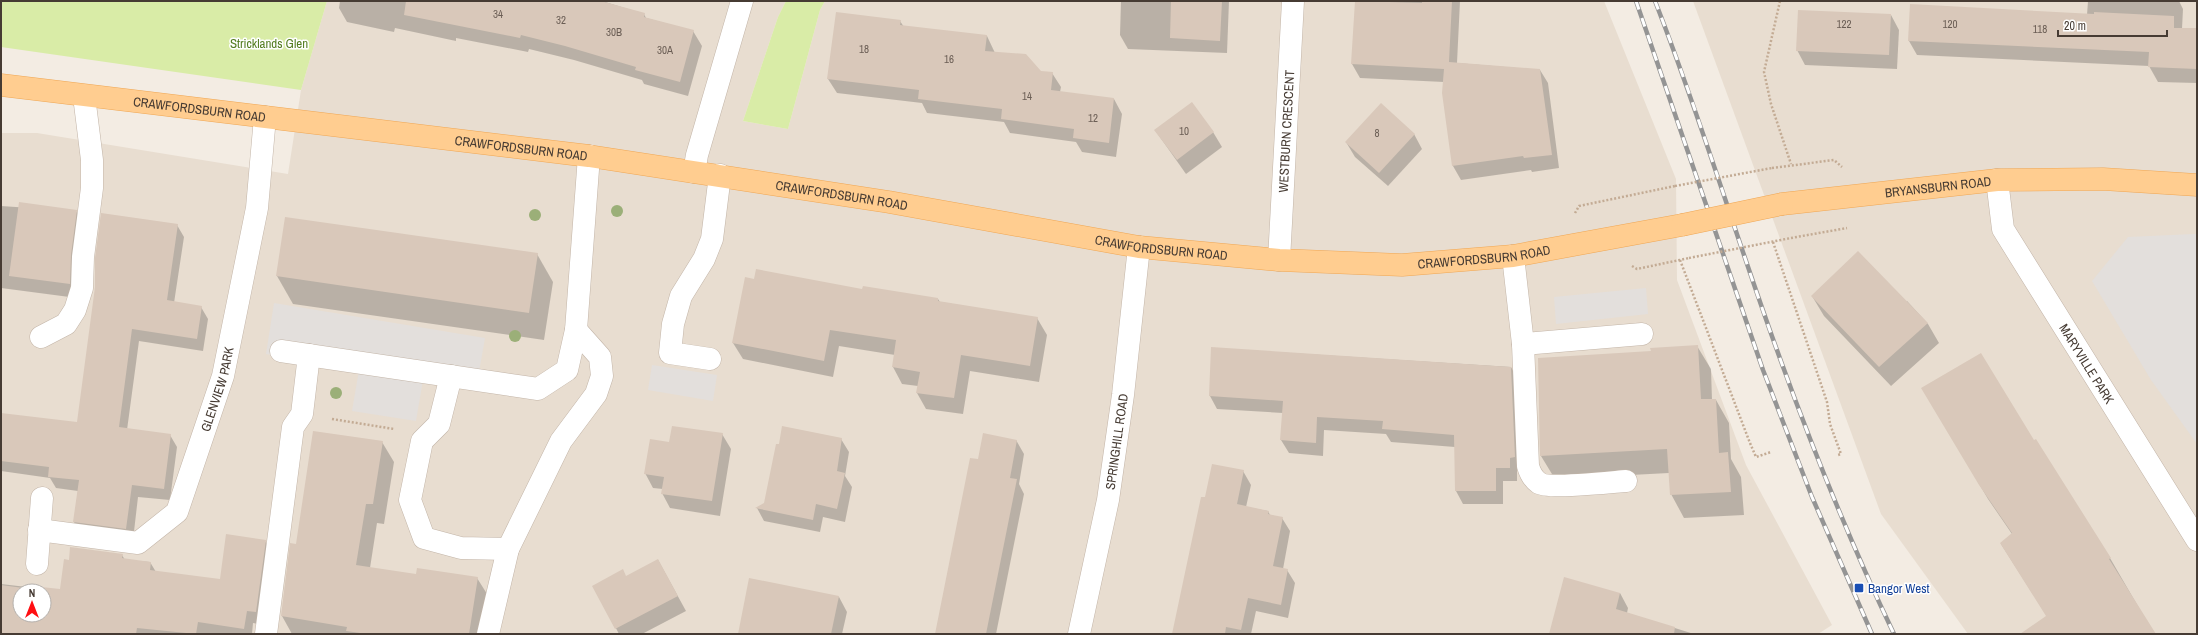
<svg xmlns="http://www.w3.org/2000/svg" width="2198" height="635" font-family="'Archivo Narrow',sans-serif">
  <rect width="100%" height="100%" fill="#f3ece3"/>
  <!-- residential -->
  <g fill="#e8ddd0" fill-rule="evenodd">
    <path d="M 327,1 L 786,1 L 778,17 L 743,121 L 788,129 L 820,10 L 825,1 L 1604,1 L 1676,179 L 1677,280 L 1746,465 L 1832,625 L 1818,634 L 1,634 L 1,133 L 37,133 L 288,174 L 301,90 ZM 20,591 L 44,591 L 44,615 L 20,615 Z"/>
    <path d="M 1693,1 L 2197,1 L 2197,634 L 1968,634 L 1881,514 Z"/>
  </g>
  <!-- green -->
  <g fill="#d9eca7">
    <path d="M 1,1 L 327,1 L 301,90 L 1,47 Z"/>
    <path d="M 786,1 L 825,1 L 820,10 L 788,129 L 743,121 L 778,17 Z"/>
  </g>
  <!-- parking -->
  <g fill="#e3dfdc">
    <path d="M 2193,234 L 2197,234 L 2197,444 L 2151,380 L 2092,281 L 2128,237 Z"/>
    <path d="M 1646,288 L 1648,314 L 1556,324 L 1554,297 Z"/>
    <path d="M 274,303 L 485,338 L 476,389 L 423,380 L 416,421 L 352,411 L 359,370 L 266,354 Z"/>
    <path d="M 652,365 L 717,375 L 713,401 L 648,390 Z"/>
  </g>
  <!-- shadow -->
  <g fill="#0003" fill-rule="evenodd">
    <path d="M 340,1 L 602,1 L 644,14 L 646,18 L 693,31 L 702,46 L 688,96 L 644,84 L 642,80 L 574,60 L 529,49 L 528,52 L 456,38 L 456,41 L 395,28 L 394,32 L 347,22 L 339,8 Z"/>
    <path d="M 1121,1 L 1229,1 L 1227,53 L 1128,49 L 1120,35 Z"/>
    <path d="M 1357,1 L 1460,1 L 1457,63 L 1540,70 L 1548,83 L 1559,168 L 1532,172 L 1531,170 L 1461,180 L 1453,166 L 1443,93 L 1444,82 L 1360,78 L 1352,64 Z"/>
    <path d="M 2088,1 L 2179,1 L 2183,9 L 2182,29 L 2197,29 L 2197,83 L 2158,82 L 2149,66 L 1917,55 L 1909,41 L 2087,15 Z"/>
    <path d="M 1891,15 L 1899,30 L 1897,69 L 1805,65 L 1797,50 Z"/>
    <path d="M 900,21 L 904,27 L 987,36 L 995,53 L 1040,72 L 1052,73 L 1061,87 L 1060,92 L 1114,99 L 1122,114 L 1116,157 L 1082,152 L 1076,142 L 1010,133 L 1004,122 L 927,113 L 922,103 L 837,93 L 828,79 Z"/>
    <path d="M 1155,130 L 1213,132 L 1222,147 L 1186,174 Z"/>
    <path d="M 1414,134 L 1422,149 L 1388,186 L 1355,157 L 1346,142 Z"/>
    <path d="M 1,206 L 76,211 L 84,225 L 77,298 L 1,288 Z"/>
    <path d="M 177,225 L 184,237 L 174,303 L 201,307 L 208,319 L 203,351 L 139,341 L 127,430 L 170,435 L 177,447 L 170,500 L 138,497 L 133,540 L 81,534 L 74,522 L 78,491 L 56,488 L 50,478 L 1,471 L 1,414 L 78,423 Z"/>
    <path d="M 537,254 L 553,282 L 544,340 L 293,304 L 277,276 Z"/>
    <path d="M 755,280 L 938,299 L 940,302 L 1037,318 L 1047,335 L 1039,382 L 970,371 L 963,414 L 926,409 L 917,393 L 918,386 L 902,384 L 893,367 L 895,355 L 839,346 L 833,377 L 743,359 L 733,343 Z"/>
    <path d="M 1812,296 L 1906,302 L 1907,301 L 1928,324 L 1939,343 L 1891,386 L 1824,316 Z"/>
    <path d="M 1697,346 L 1711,369 L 1712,400 L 1716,400 L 1729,423 L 1731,459 L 1741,477 L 1744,515 L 1684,518 L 1671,494 L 1669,473 L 1555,479 L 1541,456 L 1652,352 Z"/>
    <path d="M 1212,348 L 1511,367 L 1518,380 L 1522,470 L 1517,470 L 1517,481 L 1503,481 L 1503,504 L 1463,504 L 1456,491 L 1455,447 L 1391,442 L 1386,434 L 1324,430 L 1323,456 L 1289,453 L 1281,440 L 1283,413 L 1217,409 L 1210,396 Z"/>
    <path d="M 1923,388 L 2033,442 L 2035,440 L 2110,558 L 2154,634 L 2045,634 L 2047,616 L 2001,544 L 2012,534 L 1988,499 Z"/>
    <path d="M 722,434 L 731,449 L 720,516 L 670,508 L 662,493 L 663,489 L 653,488 L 645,473 Z"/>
    <path d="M 841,439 L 849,452 L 845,476 L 852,487 L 845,522 L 823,517 L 820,532 L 764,521 L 757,508 L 765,504 Z"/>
    <path d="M 1016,440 L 1024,454 L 1019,484 L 1024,494 L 996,634 L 936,634 L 978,460 Z"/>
    <path d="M 382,442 L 394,462 L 384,524 L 377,523 L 370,568 L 416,575 L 477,578 L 489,597 L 483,634 L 292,634 L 282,616 L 296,545 Z"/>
    <path d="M 1243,471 L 1251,485 L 1246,507 L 1268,511 L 1270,515 L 1282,518 L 1290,531 L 1283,569 L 1287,570 L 1295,583 L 1288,618 L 1256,611 L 1251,634 L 1173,634 L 1206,499 Z"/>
    <path d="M 265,541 L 272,553 L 263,625 L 253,623 L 252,634 L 1,634 L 1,584 L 61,591 L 69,561 L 122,555 L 125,560 L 150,562 L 156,572 L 221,580 ZM 20,591 L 44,591 L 44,615 L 20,615 Z"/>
    <path d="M 658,560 L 686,611 L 642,634 L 619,634 L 594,586 L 626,577 Z"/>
    <path d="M 1620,593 L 1628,608 L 1627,613 L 1694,634 L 1550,634 Z"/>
    <path d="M 839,597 L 847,612 L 842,634 L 740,634 Z"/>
  </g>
  <!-- building -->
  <g fill="#d9c8ba" fill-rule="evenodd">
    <path d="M 406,1 L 601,1 L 645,13 L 644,17 L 694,30 L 680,82 L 635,70 L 636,67 L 565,46 L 521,35 L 520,38 L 404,15 Z"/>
    <path d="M 1171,1 L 1222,1 L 1220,41 L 1170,38 Z"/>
    <path d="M 1355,1 L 1422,3 L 1422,1 L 1452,1 L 1449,62 L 1540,69 L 1552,155 L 1524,158 L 1523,156 L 1452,166 L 1442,93 L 1444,69 L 1351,64 Z"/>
    <path d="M 1910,4 L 2094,14 L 2094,12 L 2174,16 L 2174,28 L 2197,28 L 2197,69 L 2148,67 L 2149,52 L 1908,41 Z"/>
    <path d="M 1798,10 L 1891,14 L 1889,55 L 1796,51 Z"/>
    <path d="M 836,12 L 901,20 L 900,25 L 987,35 L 985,51 L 1026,54 L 1041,71 L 1053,72 L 1051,90 L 1114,98 L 1109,143 L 1073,138 L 1074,129 L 1001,119 L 1002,109 L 918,99 L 919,90 L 827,79 Z"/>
    <path d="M 1192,102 L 1214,132 L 1177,160 L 1154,130 Z"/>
    <path d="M 1381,103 L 1415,134 L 1379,173 L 1345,142 Z"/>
    <path d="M 19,202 L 77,210 L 71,255 L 70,284 L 9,276 Z"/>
    <path d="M 101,213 L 178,224 L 167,300 L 202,306 L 197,339 L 132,329 L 119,427 L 171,434 L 164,489 L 132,485 L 126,529 L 73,522 L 79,480 L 48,477 L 49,467 L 1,461 L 1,413 L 77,422 L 95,287 L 95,258 Z"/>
    <path d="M 285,217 L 538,253 L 529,313 L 276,276 Z"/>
    <path d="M 1858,251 L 1928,323 L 1879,367 L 1811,296 Z"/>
    <path d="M 756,269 L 862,289 L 863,286 L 938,298 L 938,301 L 1038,317 L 1030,366 L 961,355 L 954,398 L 916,393 L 920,372 L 892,367 L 896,340 L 830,330 L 824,361 L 732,343 L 745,277 L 754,279 Z"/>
    <path d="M 1698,345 L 1701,399 L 1716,399 L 1719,453 L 1728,452 L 1731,492 L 1670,495 L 1667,449 L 1540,456 L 1538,358 L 1651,351 L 1650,348 Z"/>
    <path d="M 1211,347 L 1511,367 L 1515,457 L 1510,458 L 1510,468 L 1496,468 L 1496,491 L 1455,491 L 1454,435 L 1382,429 L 1383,421 L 1317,417 L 1316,443 L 1280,440 L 1283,401 L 1209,396 Z"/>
    <path d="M 1981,353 L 2034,440 L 2036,439 L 2111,558 L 2109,559 L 2156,634 L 2020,634 L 2046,616 L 2000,543 L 2012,533 L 1979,485 L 1921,388 Z"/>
    <path d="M 672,426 L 723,433 L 712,501 L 661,494 L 664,477 L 644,474 L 650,439 L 669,442 Z"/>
    <path d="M 782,426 L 842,438 L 837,471 L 845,473 L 837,509 L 816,504 L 813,520 L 755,508 L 764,503 L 776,444 L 779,444 Z"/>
    <path d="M 313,431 L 383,441 L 373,504 L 366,504 L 356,565 L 416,574 L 417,568 L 478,577 L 469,634 L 367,634 L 346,631 L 347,627 L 281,616 L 290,543 L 296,544 Z"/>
    <path d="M 983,433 L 1017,440 L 1010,478 L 1017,479 L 986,634 L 935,634 L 970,458 L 978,459 Z"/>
    <path d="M 1212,464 L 1244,470 L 1237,504 L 1269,511 L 1268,514 L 1283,517 L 1273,566 L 1288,569 L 1281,605 L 1248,598 L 1241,630 L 1226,627 L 1225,634 L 1172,634 L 1201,497 L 1205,497 Z"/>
    <path d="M 226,534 L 266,540 L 256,612 L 247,611 L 244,629 L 198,622 L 196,634 L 137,628 L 136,634 L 1,634 L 1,585 L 31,589 L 32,586 L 60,589 L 64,559 L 69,560 L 70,547 L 123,554 L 122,558 L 151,562 L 150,570 L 220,579 ZM 20,591 L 44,591 L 44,615 L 20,615 Z"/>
    <path d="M 658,559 L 678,596 L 615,629 L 592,586 L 623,569 L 626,576 Z"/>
    <path d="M 1564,577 L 1620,593 L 1616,609 L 1675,627 L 1674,634 L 1549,634 Z"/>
    <path d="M 749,578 L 839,596 L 831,634 L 738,634 Z"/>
  </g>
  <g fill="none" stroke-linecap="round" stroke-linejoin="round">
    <!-- minor casing -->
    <g stroke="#c3b5a8" stroke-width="23">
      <g id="minor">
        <path d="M 694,172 L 697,155 L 742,1"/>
        <path id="s1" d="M 1997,180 L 2003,229 L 2197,540"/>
        <path d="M 1513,256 L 1523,344 L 1528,466 C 1530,473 1533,479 1539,483 C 1548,489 1612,482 1626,481"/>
        <path id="s2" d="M 1279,260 L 1293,1"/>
        <path d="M 41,337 L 66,324 L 75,310 L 82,288 L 83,257 L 92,188 L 92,160 L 84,96"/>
        <path d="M 1523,344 L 1642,334"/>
        <path d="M 281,351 L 538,389 L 567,370 L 576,330 L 589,156"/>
        <path d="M 710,359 L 670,353 L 673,324 L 681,296 L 704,259 L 712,239 L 720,175"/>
        <path d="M 451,376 L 439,424 L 422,441 L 410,500 L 424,538 L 461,548 L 508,549"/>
        <path id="s3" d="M 39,530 L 138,543 L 177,512 L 223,376 L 257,208 L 265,117"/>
        <path d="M 37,564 L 42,498"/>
        <path d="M 266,634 L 293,427 L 302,414 L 309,355"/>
        <path d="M 488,634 L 508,549 L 561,441 L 596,394 L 602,376 L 600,357 L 576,330"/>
        <path id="s4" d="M 1079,634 L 1108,500 L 1123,395 L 1139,247"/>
      </g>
    </g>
    <!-- major casing -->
    <g stroke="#efa755" stroke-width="23">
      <g id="major">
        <path id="s5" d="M 1,85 L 589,156 L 889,202 L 1139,247 L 1279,260 L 1402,265 L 1513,256 L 1682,225"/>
        <path id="s6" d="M 1782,204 L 1997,180 L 2103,179 L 2197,185"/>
      </g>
    </g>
    <!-- path -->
    <g stroke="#c3ab94" stroke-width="2.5" stroke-dasharray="2 2" stroke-linecap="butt">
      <path d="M 1780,1 L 1764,72 L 1771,104 L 1791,164"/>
      <path d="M 1772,168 L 1834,160 L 1842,167"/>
      <path d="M 1575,213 L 1579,206 L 1675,186"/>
      <path d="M 1791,238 L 1847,228"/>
      <path d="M 1773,242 L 1827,402 L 1830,424 L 1841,454 L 1838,455"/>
      <path d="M 1680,260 L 1750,443 L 1756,457 L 1771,452"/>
      <path d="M 1632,266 L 1637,269 L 1689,258"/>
      <path d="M 332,419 L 394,429"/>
    </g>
    <!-- minor -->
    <use href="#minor" stroke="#fff" stroke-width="22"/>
    <!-- major -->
    <use href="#major" stroke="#ffcd90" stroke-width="22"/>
    <!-- rail casing -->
    <g stroke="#949494" stroke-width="4.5">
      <g id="rail">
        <path d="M 1636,1 L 1763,370 L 1812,497 L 1872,634"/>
        <path d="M 1655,1 C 1702,121 1738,244 1782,364 C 1815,455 1852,546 1894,634"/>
      </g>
    </g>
    <!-- rail -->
    <use href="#rail" stroke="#fff" stroke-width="3" stroke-dasharray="9" stroke-linecap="butt"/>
    <!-- major-bridge casing -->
    <g stroke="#efa755" stroke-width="23" stroke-linecap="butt">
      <path id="major-bridge" d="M 1682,225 L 1782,204"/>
    </g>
    <!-- path-bridge -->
    <g stroke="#c3ab94" stroke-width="2.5" stroke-dasharray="2 2" stroke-linecap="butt">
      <path d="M 1675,186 L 1772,168"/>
      <path d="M 1689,258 L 1791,238"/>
    </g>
    <!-- major-bridge -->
    <use href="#major-bridge" stroke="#ffcd90" stroke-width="22"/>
  </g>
  <!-- trees -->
  <g fill="#9baf78">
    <circle cx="617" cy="211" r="6"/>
    <circle cx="535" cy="215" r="6"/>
    <circle cx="515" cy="336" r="6"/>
    <circle cx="336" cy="393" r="6"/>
  </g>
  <!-- markers -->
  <rect fill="#1a4fb4" stroke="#fff" stroke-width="1.5" x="1854" y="583" width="10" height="10" rx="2"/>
  <g text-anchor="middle" stroke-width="3" stroke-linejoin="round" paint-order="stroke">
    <!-- number labels -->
    <g font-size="11" fill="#6b5e55">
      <text x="498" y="18">34</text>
      <text x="561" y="24">32</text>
      <text x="1844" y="28">122</text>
      <text x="1950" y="28">120</text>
      <text x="2040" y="33">118</text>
      <text x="614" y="36">30B</text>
      <text x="864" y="53">18</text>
      <text x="665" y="54">30A</text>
      <text x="949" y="63">16</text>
      <text x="1027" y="100">14</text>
      <text x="1093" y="122">12</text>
      <text x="1184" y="135">10</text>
      <text x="1377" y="137">8</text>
    </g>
    <!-- park labels -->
    <g font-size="13" fill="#537d20" stroke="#fff">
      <text x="269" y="48">Stricklands Glen</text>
    </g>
    <!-- street labels -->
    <g font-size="13" fill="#463b33" stroke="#fff">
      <text dy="5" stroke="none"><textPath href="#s5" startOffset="200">CRAWFORDSBURN ROAD</textPath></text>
      <text dy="5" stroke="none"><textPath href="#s2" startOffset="129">WESTBURN CRESCENT</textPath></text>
      <text dy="5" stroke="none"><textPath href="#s5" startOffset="524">CRAWFORDSBURN ROAD</textPath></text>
      <text dy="5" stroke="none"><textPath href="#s6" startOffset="157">BRYANSBURN ROAD</textPath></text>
      <text dy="5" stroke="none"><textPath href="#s5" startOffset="848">CRAWFORDSBURN ROAD</textPath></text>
      <text dy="5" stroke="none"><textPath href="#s5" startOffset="1172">CRAWFORDSBURN ROAD</textPath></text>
      <text dy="5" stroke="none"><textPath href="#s5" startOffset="1496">CRAWFORDSBURN ROAD</textPath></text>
      <text dy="5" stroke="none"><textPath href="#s1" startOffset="208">MARYVILLE PARK</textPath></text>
      <text dy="5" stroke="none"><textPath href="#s3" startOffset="279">GLENVIEW PARK</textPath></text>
      <text dy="5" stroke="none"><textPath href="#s4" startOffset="196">SPRINGHILL ROAD</textPath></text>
    </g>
    <!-- transit labels -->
    <g font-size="13" fill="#164399" stroke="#fff" text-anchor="start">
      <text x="1868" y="593">Bangor West</text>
    </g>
  </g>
  <!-- border -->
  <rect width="2198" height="635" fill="none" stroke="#463b33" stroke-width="4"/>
  <!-- north arrow -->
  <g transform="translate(32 603)"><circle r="19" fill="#ffffff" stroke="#b5b1ad"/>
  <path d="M0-3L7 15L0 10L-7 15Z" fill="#ff0e12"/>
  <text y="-6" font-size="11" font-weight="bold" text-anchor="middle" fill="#463b33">N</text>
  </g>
  <!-- scale -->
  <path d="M2058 30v6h109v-6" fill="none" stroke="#463b33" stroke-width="2"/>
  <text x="2064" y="30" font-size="12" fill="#463b33" stroke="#ffffff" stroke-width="3" paint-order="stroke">20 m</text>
</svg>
